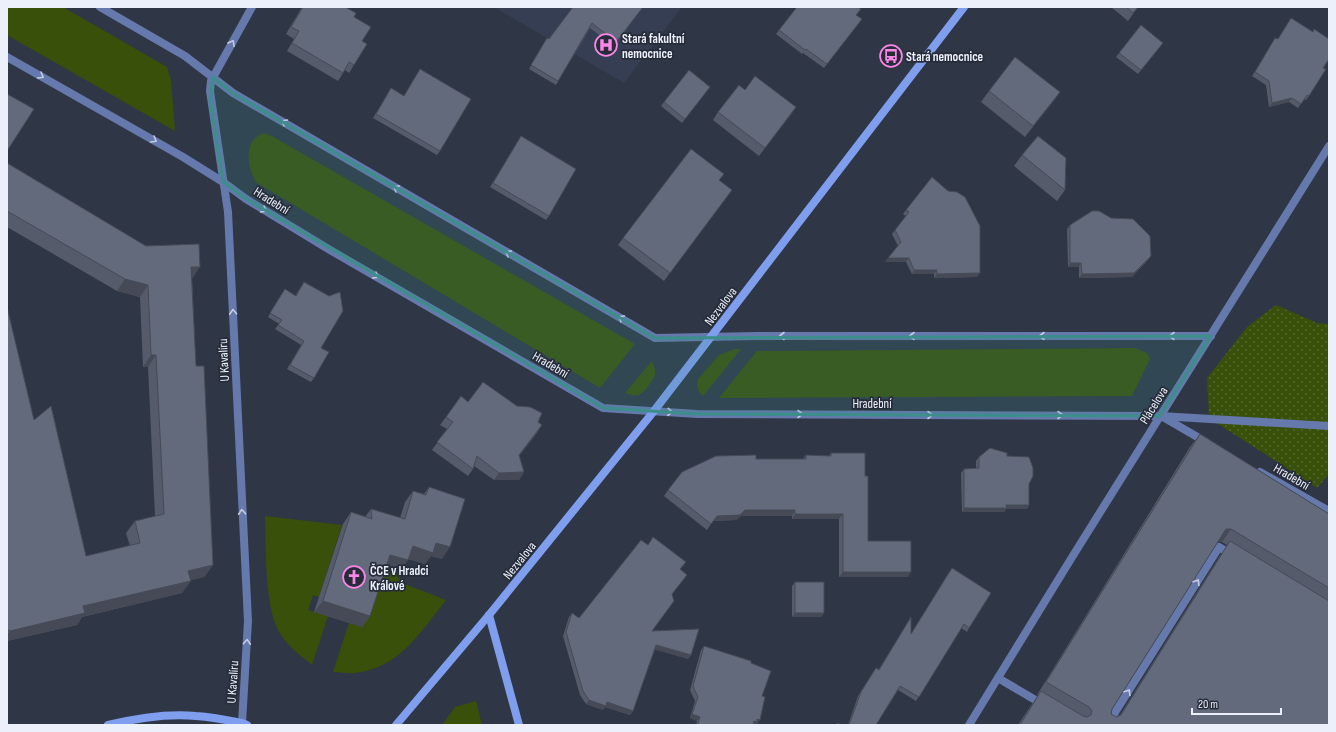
<svg xmlns="http://www.w3.org/2000/svg" width="1336" height="732" font-family="'Sofia Sans Condensed',sans-serif">
  <defs>
    <pattern id="park-dots" width="8" height="8" patternUnits="userSpaceOnUse"><rect width="8" height="8" fill="#385009"/><path d="M2 2h.1M6 6h.1" fill="none" stroke="#556a2e" stroke-width="1.8" stroke-linecap="round"/></pattern>
  </defs>
  <rect width="100%" height="100%" fill="#2f3645"/>
  <!-- built -->
  <path fill="#353e53" d="M 494,7 L 682,7 L 624,83 Z"/>
  <!-- green -->
  <g fill="#385009">
    <path d="M 7,7 L 63,7 L 167,67 L 171,80 L 175,131 L 7,35 Z"/>
    <path d="M 263,133 L 270,135 L 635,344 L 600,388 L 257,183 C 249,173 244,149 255,138 C 257,136 260,135 263,133 Z"/>
    <path d="M 1135,348 L 1147,353 L 1150,359 L 1132,396 L 719,398 L 757,351 Z"/>
    <path d="M 735,349 L 741,349 L 703,396 L 699,392 L 697,386 L 698,379 L 719,355 Z"/>
    <path d="M 652,361 C 653,364 656,369 655,373 C 655,378 652,381 649,385 C 642,395 638,398 625,393 Z"/>
    <path d="M 265,516 L 342,525 L 319,597 L 313,595 L 308,610 L 328,616 L 312,665 C 301,656 289,647 281,635 C 264,611 266,546 265,516 Z"/>
    <path d="M 382,566 L 398,572 L 397,576 L 402,583 L 446,600 C 420,633 399,668 355,673 C 348,674 340,672 333,672 L 349,623 L 362,627 Z"/>
    <path d="M 476,701 L 482,725 L 442,725 L 455,707 Z"/>
  </g>
  <!-- park -->
  <path fill="url(#park-dots)" d="M 1276,305 L 1317,323 L 1329,324 L 1329,474 L 1317,488 L 1209,418 L 1207,378 L 1247,327 Z"/>
  <g fill="none" stroke-linecap="round" stroke-linejoin="round">
    <!-- street -->
    <g stroke="#6579ac" stroke-width="8">
      <path d="M 100,7 L 185,56 L 233,93 L 655,338 L 757,336 L 1211,336"/>
      <path d="M 7,57 L 183,157 L 223,182 L 246,199 L 330,250 L 603,408 L 697,414 L 1160,416 L 1329,426"/>
      <path d="M 1163,417 L 1206,442"/>
      <path d="M 1260,472 L 1329,511"/>
      <path d="M 998,678 L 1044,705"/>
      <path d="M 242,723 L 248,621 L 228,212 L 210,91 L 211,81 L 252,7"/>
      <path d="M 969,725 L 1074,554 L 1329,146"/>
      <path d="M 1107,725 L 1219,547 L 1232,555"/>
    </g>
    <!-- secondary -->
    <g stroke="#7f9eee" stroke-width="8">
      <path d="M 489,615 L 519,725"/>
      <path d="M 108,725 C 137,718 166,713 196,716 C 211,717 227,720 242,723 L 247,725"/>
      <path d="M 396,725 L 489,615 L 654,411 L 964,7"/>
    </g>
  </g>
  <!-- wall -->
  <g fill="#555b6a" fill-rule="evenodd">
    <path d="M 302,7 L 345,7 L 354,17 L 362,41 L 354,65 L 349,73 L 345,70 L 338,81 L 287,51 L 294,39 L 286,34 Z"/>
    <path d="M 573,7 L 643,7 L 614,46 L 590,28 L 556,85 L 529,69 L 547,38 L 549,39 Z"/>
    <path d="M 1111,7 L 1138,7 L 1128,21 Z"/>
    <path d="M 856,15 L 862,19 L 824,68 L 803,53 L 802,54 L 776,34 L 779,30 Z"/>
    <path d="M 1275,38 L 1323,68 L 1309,96 L 1306,100 L 1304,99 L 1298,108 L 1289,102 L 1269,107 L 1266,85 L 1252,76 Z"/>
    <path d="M 1160,47 L 1138,74 L 1116,57 L 1119,53 Z"/>
    <path d="M 420,69 L 440,151 L 437,155 L 373,118 L 391,88 L 404,96 Z"/>
    <path d="M 710,87 L 682,123 L 661,106 L 664,102 Z"/>
    <path d="M 745,90 L 796,107 L 759,156 L 713,120 L 718,112 Z"/>
    <path d="M 989,91 L 1060,92 L 1052,103 L 1025,137 L 981,102 Z"/>
    <path d="M 521,136 L 549,216 L 546,220 L 490,187 Z"/>
    <path d="M 1022,155 L 1065,190 L 1057,201 L 1014,166 Z"/>
    <path d="M 7,163 L 192,279 L 196,366 L 213,565 L 204,577 L 190,580 L 182,593 L 82,617 L 77,625 L 7,641 L 7,307 L 34,420 L 86,556 L 130,546 L 126,533 L 135,521 L 155,516 L 148,367 L 143,367 L 140,297 L 117,291 L 7,227 Z"/>
    <path d="M 719,180 L 726,197 L 664,281 L 618,245 L 623,238 Z"/>
    <path d="M 906,210 L 977,277 L 934,278 L 934,274 L 912,274 L 906,262 L 885,262 L 898,246 L 892,234 L 906,216 L 903,214 Z"/>
    <path d="M 1070,225 L 1151,256 L 1148,260 L 1132,277 L 1079,278 L 1079,267 L 1068,267 L 1067,229 Z"/>
    <path d="M 304,282 L 321,348 L 314,378 L 311,382 L 287,369 L 301,345 L 275,329 L 279,324 L 268,317 L 282,293 L 295,296 Z"/>
    <path d="M 468,402 L 538,422 L 537,433 L 519,456 L 524,472 L 519,480 L 494,480 L 474,466 L 473,469 L 468,476 L 432,450 L 447,429 L 440,425 L 446,417 Z"/>
    <path d="M 1200,434 L 1329,514 L 1329,725 L 1018,725 L 1038,695 L 1037,695 L 1190,447 ZM 1218,542 L 1222,542 L 1227,545 L 1221,554 L 1120,715 L 1116,717 L 1111,714 L 1112,709 Z"/>
    <path d="M 831,453 L 865,476 L 868,541 L 908,577 L 839,577 L 839,519 L 792,519 L 792,516 L 741,516 L 736,520 L 713,521 L 707,530 L 664,496 L 668,490 L 756,459 L 803,459 L 806,455 L 829,456 Z"/>
    <path d="M 1007,456 L 1029,484 L 1029,505 L 1027,509 L 1006,509 L 1004,512 L 962,512 L 961,473 L 964,469 L 976,468 L 976,461 L 979,457 Z"/>
    <path d="M 429,487 L 442,559 L 431,556 L 425,564 L 408,559 L 400,572 L 386,568 L 370,616 L 362,627 L 314,612 L 343,524 L 351,512 L 365,517 L 371,509 L 400,518 L 405,502 L 413,491 L 424,494 Z"/>
    <path d="M 680,570 L 672,594 L 652,631 L 691,655 L 688,659 L 655,649 L 633,711 L 630,715 L 605,707 L 603,710 L 586,704 L 580,695 L 563,636 L 569,617 L 572,613 L 579,618 Z"/>
    <path d="M 949,572 L 969,628 L 967,632 L 961,628 L 916,701 L 898,690 L 876,725 L 848,725 L 858,696 L 873,672 L 876,668 L 879,669 L 911,617 L 911,634 Z"/>
    <path d="M 795,582 L 824,613 L 821,617 L 792,617 L 792,586 Z"/>
    <path d="M 704,646 L 751,663 L 762,696 L 757,724 L 756,724 L 755,725 L 696,725 L 697,721 L 690,718 L 695,701 L 690,690 L 701,650 Z"/>
  </g>
  <!-- shaded-wall -->
  <g fill="#454a56">
    <path d="M 1060,92 L 1052,103 L 1025,137 L 1033,126 Z"/>
    <path d="M 1292,98 L 1289,102 L 1269,107 L 1272,103 Z"/>
    <path d="M 796,107 L 791,115 L 759,156 L 765,148 Z"/>
    <path d="M 1151,256 L 1148,260 L 1132,277 L 1079,278 L 1082,274 Z"/>
    <path d="M 888,258 L 909,258 L 906,262 L 885,262 Z"/>
    <path d="M 1070,263 L 1081,263 L 1079,267 L 1068,267 Z"/>
    <path d="M 191,267 L 200,267 L 192,279 L 182,279 Z"/>
    <path d="M 914,270 L 937,270 L 934,274 L 912,274 Z"/>
    <path d="M 980,273 L 977,277 L 934,278 L 937,274 Z"/>
    <path d="M 125,279 L 148,285 L 140,297 L 117,291 Z"/>
    <path d="M 151,355 L 156,355 L 148,367 L 143,367 Z"/>
    <path d="M 542,425 L 537,433 L 513,463 L 519,455 Z"/>
    <path d="M 524,472 L 519,480 L 494,480 L 499,473 Z"/>
    <path d="M 1006,505 L 1029,505 L 1027,509 L 1006,509 L 1004,512 L 962,512 L 964,508 Z"/>
    <path d="M 745,510 L 795,510 L 792,516 L 741,516 L 736,520 L 713,521 L 707,530 L 717,516 Z"/>
    <path d="M 795,514 L 843,514 L 839,519 L 792,519 Z"/>
    <path d="M 1226,529 L 1231,529 L 1222,542 L 1217,542 Z"/>
    <path d="M 436,543 L 450,547 L 442,559 L 431,556 L 425,564 L 405,558 L 413,546 Z"/>
    <path d="M 390,555 L 408,560 L 400,572 L 382,566 Z"/>
    <path d="M 213,565 L 204,577 L 180,583 L 188,571 Z"/>
    <path d="M 843,572 L 911,572 L 908,577 L 839,577 Z"/>
    <path d="M 191,581 L 182,593 L 82,617 L 77,625 L 7,641 L 7,635 L 10,631 L 83,606 Z"/>
    <path d="M 323,601 L 370,616 L 362,627 L 314,612 Z"/>
    <path d="M 795,613 L 824,613 L 821,617 L 792,617 Z"/>
    <path d="M 656,645 L 691,655 L 688,659 L 653,649 Z"/>
    <path d="M 589,700 L 607,702 L 633,711 L 630,715 L 605,707 L 603,710 L 586,704 Z"/>
    <path d="M 692,714 L 700,717 L 697,721 L 690,718 Z"/>
    <path d="M 757,719 L 760,720 L 757,724 L 756,724 L 755,725 L 752,725 L 754,721 Z"/>
  </g>
  <!-- building -->
  <g fill="#636a7b" stroke="#454a56">
    <path d="M 303,7 L 345,7 L 356,13 L 354,17 L 371,27 L 362,41 L 367,44 L 354,65 L 349,62 L 343,73 L 292,43 L 299,31 L 291,27 Z"/>
    <path d="M 573,7 L 643,7 L 616,42 L 592,23 L 558,81 L 531,65 L 547,38 L 549,39 Z"/>
    <path d="M 797,7 L 857,7 L 861,9 L 856,15 L 862,19 L 827,64 L 806,49 L 805,50 L 779,30 Z"/>
    <path d="M 1126,7 L 1138,7 L 1133,13 Z"/>
    <path d="M 1291,18 L 1313,32 L 1314,29 L 1329,39 L 1329,59 L 1323,68 L 1326,69 L 1309,96 L 1307,95 L 1301,104 L 1292,98 L 1272,103 L 1269,81 L 1255,72 L 1275,38 L 1278,39 Z"/>
    <path d="M 1141,25 L 1163,43 L 1141,70 L 1119,53 Z"/>
    <path d="M 1015,57 L 1060,92 L 1033,126 L 989,91 Z"/>
    <path d="M 420,69 L 471,99 L 440,151 L 376,114 L 391,88 L 404,96 Z"/>
    <path d="M 689,70 L 710,87 L 685,119 L 664,102 Z"/>
    <path d="M 755,76 L 796,107 L 765,148 L 718,112 L 739,85 L 745,90 Z"/>
    <path d="M 7,94 L 34,109 L 7,151 Z"/>
    <path d="M 521,136 L 576,169 L 549,216 L 493,183 Z"/>
    <path d="M 1038,136 L 1066,158 L 1065,190 L 1022,155 Z"/>
    <path d="M 691,149 L 724,174 L 719,180 L 732,190 L 670,273 L 623,238 Z"/>
    <path d="M 7,163 L 146,246 L 199,244 L 200,267 L 191,267 L 196,366 L 204,366 L 213,565 L 188,571 L 191,581 L 83,606 L 85,613 L 10,631 L 7,629 L 7,307 L 34,420 L 51,406 L 86,556 L 140,543 L 135,521 L 164,514 L 156,355 L 151,355 L 148,285 L 125,279 L 7,211 Z"/>
    <path d="M 932,177 L 948,191 L 957,192 L 965,197 L 980,226 L 980,273 L 937,274 L 937,270 L 914,270 L 909,258 L 888,258 L 901,242 L 895,230 L 909,212 L 906,210 Z"/>
    <path d="M 1092,211 L 1099,211 L 1111,218 L 1133,219 L 1150,236 L 1151,256 L 1134,273 L 1082,274 L 1081,263 L 1070,263 L 1070,225 Z"/>
    <path d="M 304,282 L 329,296 L 340,292 L 343,311 L 321,348 L 329,352 L 314,378 L 290,365 L 304,341 L 278,325 L 282,320 L 270,313 L 285,289 L 296,296 Z"/>
    <path d="M 483,382 L 517,406 L 530,407 L 542,413 L 538,422 L 542,425 L 519,455 L 524,472 L 499,473 L 477,456 L 473,469 L 437,442 L 453,422 L 446,417 L 461,396 L 468,402 Z"/>
    <path d="M 1200,434 L 1329,514 L 1329,588 L 1231,529 L 1226,529 L 1112,709 L 1111,714 L 1116,717 L 1121,715 L 1230,541 L 1329,601 L 1329,725 L 1020,725 L 1041,691 L 1083,716 L 1087,717 L 1091,715 L 1092,711 L 1089,707 L 1046,682 Z"/>
    <path d="M 990,448 L 1007,453 L 1007,456 L 1029,457 L 1033,468 L 1033,476 L 1029,484 L 1029,505 L 1006,505 L 1007,508 L 964,508 L 964,469 L 979,468 L 979,457 Z"/>
    <path d="M 831,453 L 865,453 L 865,476 L 868,476 L 868,541 L 911,541 L 911,572 L 843,572 L 843,514 L 795,514 L 795,510 L 745,510 L 740,515 L 717,516 L 711,524 L 668,490 L 682,472 L 716,456 L 756,455 L 756,459 L 806,459 L 806,455 L 831,456 Z"/>
    <path d="M 429,487 L 465,499 L 450,547 L 436,543 L 433,553 L 413,546 L 408,560 L 390,555 L 370,616 L 323,601 L 351,512 L 372,519 L 371,509 L 405,519 L 413,491 L 426,495 Z"/>
    <path d="M 653,537 L 686,562 L 680,569 L 687,575 L 672,594 L 674,601 L 652,631 L 699,629 L 691,655 L 656,645 L 633,711 L 607,702 L 606,706 L 589,700 L 583,691 L 566,632 L 572,613 L 579,618 L 641,540 L 648,545 Z"/>
    <path d="M 952,568 L 991,593 L 969,628 L 964,624 L 919,697 L 900,686 L 876,725 L 849,725 L 861,692 L 876,668 L 879,670 L 911,617 L 911,634 Z"/>
    <rect x="795" y="582" width="29" height="31"/>
    <path d="M 704,646 L 751,661 L 751,663 L 771,671 L 762,696 L 765,697 L 760,720 L 757,719 L 757,722 L 754,721 L 753,725 L 699,725 L 698,724 L 700,717 L 692,714 L 698,697 L 693,686 Z"/>
    <path d="M 837,723 L 842,725 L 836,725 Z"/>
  </g>
  <!-- one-way arrows -->
  <defs><path id="oneway-chevron" d="M-2-3.5L2.5 0L-2 3.5" fill="none" stroke-width="1.6" stroke-linecap="round" stroke-linejoin="round"/></defs>
  <g stroke="#c4cce3">
    <use href="#oneway-chevron" transform="translate(232 43) rotate(-61)"/>
    <use href="#oneway-chevron" transform="translate(41 76) rotate(30)"/>
    <use href="#oneway-chevron" transform="translate(284 122) rotate(-150)"/>
    <use href="#oneway-chevron" transform="translate(154 140) rotate(30)"/>
    <use href="#oneway-chevron" transform="translate(396 188) rotate(-150)"/>
    <use href="#oneway-chevron" transform="translate(264 210) rotate(31)"/>
    <use href="#oneway-chevron" transform="translate(508 253) rotate(-150)"/>
    <use href="#oneway-chevron" transform="translate(376 276) rotate(30)"/>
    <use href="#oneway-chevron" transform="translate(233 312) rotate(-93)"/>
    <use href="#oneway-chevron" transform="translate(621 318) rotate(-150)"/>
    <use href="#oneway-chevron" transform="translate(782 336) rotate(-180)"/>
    <use href="#oneway-chevron" transform="translate(912 336) rotate(-180)"/>
    <use href="#oneway-chevron" transform="translate(1042 336) rotate(-180)"/>
    <use href="#oneway-chevron" transform="translate(1172 336) rotate(-180)"/>
    <use href="#oneway-chevron" transform="translate(670 412) rotate(4)"/>
    <use href="#oneway-chevron" transform="translate(800 414)"/>
    <use href="#oneway-chevron" transform="translate(930 415)"/>
    <use href="#oneway-chevron" transform="translate(1060 415)"/>
    <use href="#oneway-chevron" transform="translate(242 512) rotate(-93)"/>
    <use href="#oneway-chevron" transform="translate(1197 582) rotate(-58)"/>
    <use href="#oneway-chevron" transform="translate(247 642) rotate(-86)"/>
    <use href="#oneway-chevron" transform="translate(1128 692) rotate(-58)"/>
  </g>
  <!-- marked area -->
  <path fill="#3b8e8a" fill-opacity="0.2" stroke="#3b8e8a" stroke-width="3" stroke-linejoin="round" d="M 213,77 L 233,93 L 655,338 L 1211,336 L 1160,416 L 697,414 L 603,408 L 246,199 L 223,182 L 210,100 Z"/>
  <!-- icons -->
  <defs>
    <g id="hospital-ring" transform="scale(1.15)"><circle r="9.5" fill="#262c3a" stroke="#fa87e6" stroke-width="1.5"/><path d="M-5-5h3v3.5h4V-5h3V5h-3V1.5h-4V5h-3Z" fill="#fa87e6"/></g>
    <g id="bus-ring" transform="scale(1.15)"><circle r="9.5" fill="#262c3a" stroke="#fa87e6" stroke-width="1.5"/><path d="M-5-6H5V4H4V6H2V4H-2V6H-4V4H-5ZM-3.5-4V0h7V-4ZM-3.5 1.2v1.5H-2V1.2ZM2 1.2v1.5H3.5V1.2Z" fill="#fa87e6"/></g>
    <g id="church-ring" transform="scale(1.15)"><circle r="9.5" fill="#262c3a" stroke="#fa87e6" stroke-width="1.5"/><path d="M-1.2-6h2.4v3.5h3.3v2.4h-3.3V6h-2.4V-.1h-3.3v-2.4h3.3Z" fill="#fa87e6"/></g>
  </defs>
  <g fill-rule="evenodd">
    <use href="#hospital-ring" x="606" y="45"/>
    <use href="#bus-ring" x="891" y="56"/>
    <use href="#church-ring" x="354" y="577"/>
  </g>
  <g text-anchor="middle" stroke-width="3.5" stroke-linejoin="round" paint-order="stroke">
    <!-- poi labels -->
    <g font-size="13" font-weight="bold" fill="#ecf0fa" stroke="#262c3a" text-anchor="start">
      <text x="622" y="43">Stará fakultní<tspan x="622" dy="15">nemocnice</tspan></text>
      <text x="906" y="61">Stará nemocnice</text>
      <text x="370" y="575">ČCE v Hradci<tspan x="370" dy="15">Králové</tspan></text>
    </g>
    <!-- street labels -->
    <g font-size="13" fill="#ecf0fa" stroke="#262c3a">
      <text transform="translate(272 200) rotate(32)" y="5">Hradební</text>
      <text transform="translate(720 306) rotate(-53)" y="5">Nezvalova</text>
      <text transform="translate(223 360) rotate(-93)" y="5">U Kavalíru</text>
      <text transform="translate(551 364) rotate(30)" y="5">Hradební</text>
      <text x="872" y="408">Hradební</text>
      <text transform="translate(1153 405) rotate(-58)" y="5">Plácelova</text>
      <text transform="translate(1292 476) rotate(30)" y="5">Hradební</text>
      <text transform="translate(519 560) rotate(-51)" y="5">Nezvalova</text>
      <text transform="translate(232 682) rotate(-86)" y="5">U Kavalíru</text>
    </g>
  </g>
  <!-- border -->
  <rect width="1336" height="732" fill="none" stroke="#ecf0fa" stroke-width="16"/>
  <!-- scale -->
  <path d="M1192 708v6h89v-6" fill="none" stroke="#ecf0fa" stroke-width="2"/>
  <text x="1198" y="708" font-size="12" fill="#ecf0fa" stroke="#262c3a" stroke-width="3" paint-order="stroke">20 m</text>
</svg>
